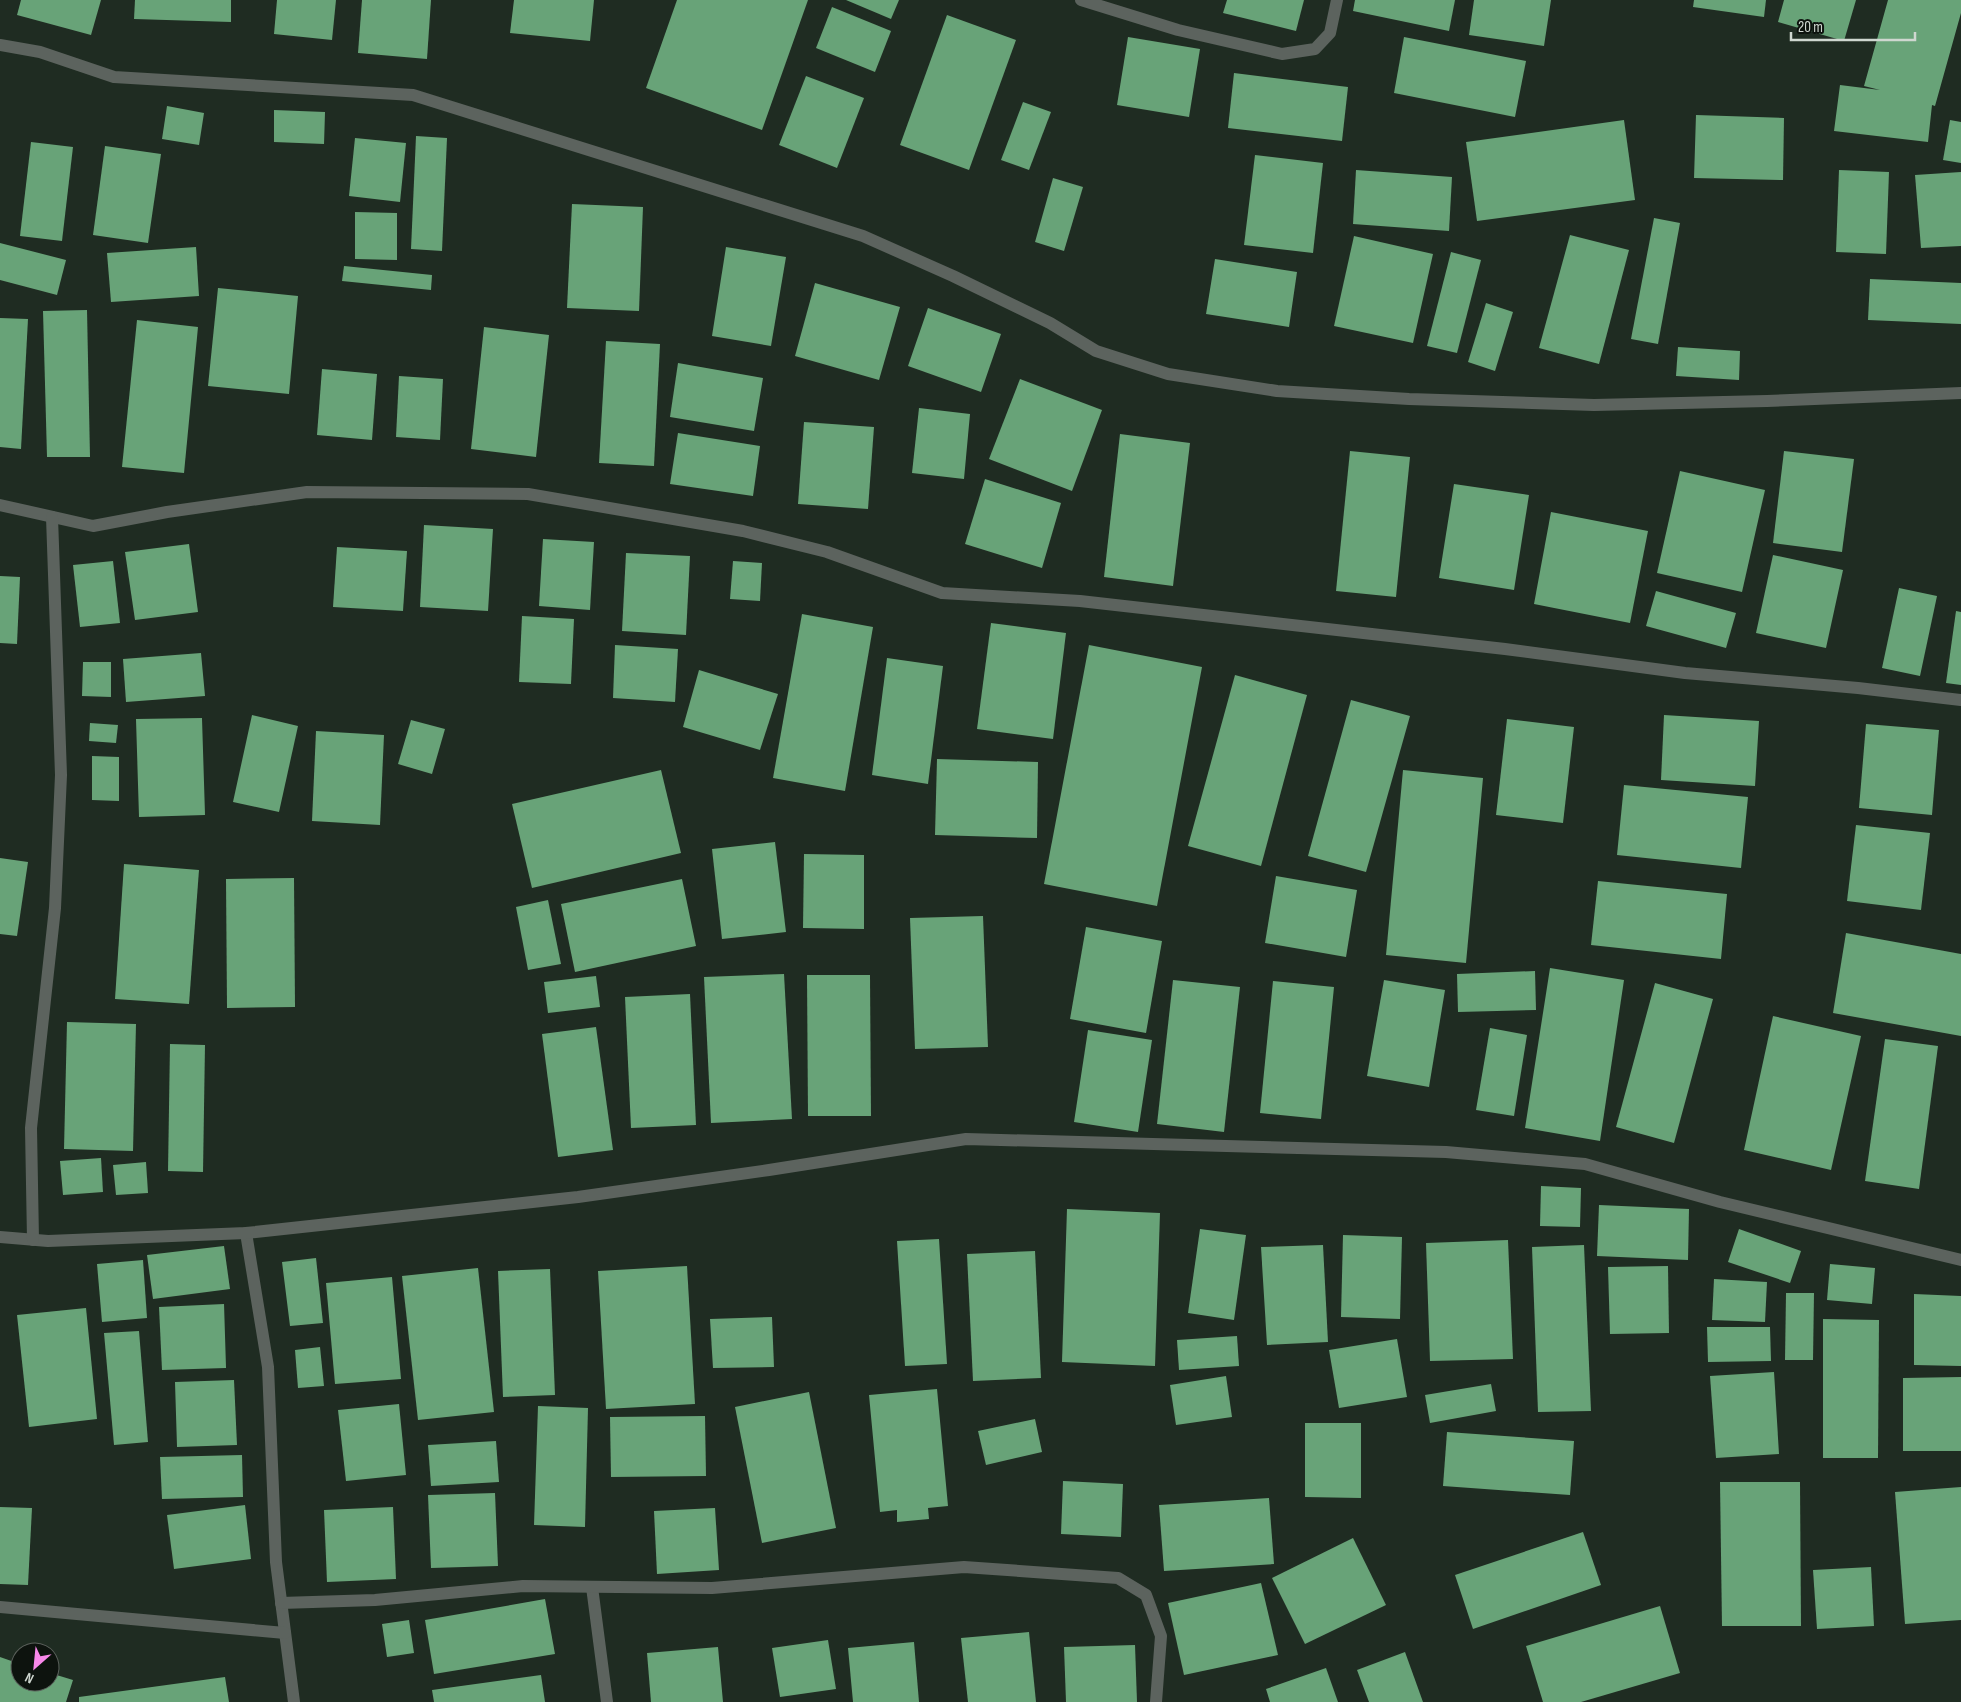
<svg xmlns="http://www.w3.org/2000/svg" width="1961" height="1702" font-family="'Sofia Sans Condensed',sans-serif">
  <rect width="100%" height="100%" fill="#1f2c22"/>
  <!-- building -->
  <g fill="#68a378">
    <path d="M 21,0 L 101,0 L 91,35 L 17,15 Z"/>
    <path d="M 135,0 L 231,0 L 231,22 L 134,19 Z"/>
    <path d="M 277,0 L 336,0 L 332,40 L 274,34 Z"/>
    <path d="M 362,0 L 431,0 L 427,59 L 358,53 Z"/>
    <path d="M 514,0 L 594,0 L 590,41 L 510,33 Z"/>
    <path d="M 677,0 L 808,0 L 762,130 L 646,88 Z"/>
    <path d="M 846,0 L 899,0 L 891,19 Z"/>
    <path d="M 1227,0 L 1304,0 L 1296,31 L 1223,13 Z"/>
    <path d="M 1355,0 L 1455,0 L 1449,31 L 1353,11 Z"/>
    <path d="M 1474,0 L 1551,0 L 1544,46 L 1469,35 Z"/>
    <path d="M 1694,0 L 1766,0 L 1764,17 L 1693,7 Z"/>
    <path d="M 1784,0 L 1856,0 L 1844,41 L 1778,22 Z"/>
    <path d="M 1888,0 L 1961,0 L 1961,13 L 1935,106 L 1932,105 L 1928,142 L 1834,131 L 1840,85 L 1880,90 L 1864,86 Z"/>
    <path d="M 832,7 L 891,31 L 875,72 L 816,48 Z"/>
    <path d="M 947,15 L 1016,40 L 969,170 L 900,145 Z"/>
    <path d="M 1128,37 L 1200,49 L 1189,117 L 1117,105 Z"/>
    <path d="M 1404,37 L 1526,61 L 1515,117 L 1394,93 Z"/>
    <path d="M 1234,73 L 1348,87 L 1342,141 L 1228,128 Z"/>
    <path d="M 806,76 L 864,98 L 837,168 L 779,145 Z"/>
    <path d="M 1023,102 L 1051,112 L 1029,170 L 1001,160 Z"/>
    <path d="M 167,106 L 204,113 L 199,145 L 162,139 Z"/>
    <path d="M 274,110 L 325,112 L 324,144 L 274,142 Z"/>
    <path d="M 1696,115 L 1784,118 L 1783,180 L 1694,178 Z"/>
    <path d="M 1624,120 L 1635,200 L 1477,221 L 1466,142 Z"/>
    <path d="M 1950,120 L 1961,122 L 1961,163 L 1943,160 Z"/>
    <path d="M 416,136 L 447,138 L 442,251 L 411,249 Z"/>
    <path d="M 355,138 L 406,143 L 400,202 L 349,196 Z"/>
    <path d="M 31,142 L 73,147 L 62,241 L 20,236 Z"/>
    <path d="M 105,146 L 161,154 L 148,243 L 93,235 Z"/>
    <path d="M 1255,155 L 1323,163 L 1313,253 L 1244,245 Z"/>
    <path d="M 1356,170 L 1452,177 L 1449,231 L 1353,224 Z"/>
    <path d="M 1839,170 L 1889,172 L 1886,254 L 1836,252 Z"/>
    <path d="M 1961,172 L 1961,246 L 1921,248 L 1915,175 Z"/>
    <path d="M 1053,178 L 1083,187 L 1064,251 L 1035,242 Z"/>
    <path d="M 572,204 L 643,207 L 639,311 L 567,308 Z"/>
    <path d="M 355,212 L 397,213 L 397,260 L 355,259 Z"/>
    <path d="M 1654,218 L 1680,223 L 1658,344 L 1631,339 Z"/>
    <path d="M 1570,235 L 1629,250 L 1599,364 L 1539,348 Z"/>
    <path d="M 1354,236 L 1433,254 L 1413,343 L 1334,326 Z"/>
    <path d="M 0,243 L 66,260 L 57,295 L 0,280 Z"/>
    <path d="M 196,247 L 199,296 L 111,302 L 107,253 Z"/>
    <path d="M 726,247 L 786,257 L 771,346 L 712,336 Z"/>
    <path d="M 1451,252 L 1481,260 L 1457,353 L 1427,346 Z"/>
    <path d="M 1215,259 L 1297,272 L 1289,327 L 1206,314 Z"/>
    <path d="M 344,266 L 432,275 L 431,290 L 342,281 Z"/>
    <path d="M 1870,279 L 1961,283 L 1961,324 L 1868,320 Z"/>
    <path d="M 815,283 L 900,307 L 879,380 L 795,356 Z"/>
    <path d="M 218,288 L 298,296 L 289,394 L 208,386 Z"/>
    <path d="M 1486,303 L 1513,312 L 1495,371 L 1468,362 Z"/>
    <path d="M 928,308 L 1001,334 L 981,392 L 908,366 Z"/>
    <path d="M 87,310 L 90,457 L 47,457 L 43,311 Z"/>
    <path d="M 0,318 L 28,319 L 21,449 L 0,447 Z"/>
    <path d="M 137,320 L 198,327 L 184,473 L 122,467 Z"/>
    <path d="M 484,327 L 549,335 L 536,457 L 471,449 Z"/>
    <path d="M 606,341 L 660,344 L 654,466 L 599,463 Z"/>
    <path d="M 1678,347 L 1740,351 L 1739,380 L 1676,376 Z"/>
    <path d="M 678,363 L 763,378 L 754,431 L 670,417 Z"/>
    <path d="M 322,369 L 377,374 L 372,440 L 317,435 Z"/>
    <path d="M 399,376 L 443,379 L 440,440 L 396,437 Z"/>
    <path d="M 1020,379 L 1102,410 L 1072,491 L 989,459 Z"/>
    <path d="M 919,408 L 970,414 L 964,479 L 912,473 Z"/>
    <path d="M 804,422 L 874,427 L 868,509 L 798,504 Z"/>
    <path d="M 678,433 L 760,446 L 753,496 L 670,484 Z"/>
    <path d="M 1120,434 L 1190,443 L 1173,586 L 1104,577 Z"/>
    <path d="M 1350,451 L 1410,457 L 1396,597 L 1336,591 Z"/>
    <path d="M 1784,451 L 1854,459 L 1842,552 L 1773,543 Z"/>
    <path d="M 1680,471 L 1765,490 L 1742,592 L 1657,573 Z"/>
    <path d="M 985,479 L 1061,503 L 1042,568 L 965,544 Z"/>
    <path d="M 1454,484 L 1529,495 L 1514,590 L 1439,578 Z"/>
    <path d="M 1551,512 L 1648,531 L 1630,623 L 1534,604 Z"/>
    <path d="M 424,525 L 493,529 L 488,611 L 420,607 Z"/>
    <path d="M 543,539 L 594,542 L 590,610 L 539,606 Z"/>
    <path d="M 189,544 L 198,612 L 135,620 L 125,552 Z"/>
    <path d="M 337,547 L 407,551 L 403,611 L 333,607 Z"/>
    <path d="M 626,553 L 690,556 L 686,635 L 622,631 Z"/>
    <path d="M 1773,555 L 1843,570 L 1826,648 L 1756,633 Z"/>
    <path d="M 113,561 L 120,623 L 80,627 L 73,565 Z"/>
    <path d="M 733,561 L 762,563 L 760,601 L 730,599 Z"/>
    <path d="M 0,576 L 20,577 L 17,644 L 0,643 Z"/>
    <path d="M 1899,588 L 1937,596 L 1920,676 L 1882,668 Z"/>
    <path d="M 1656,591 L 1736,613 L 1726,648 L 1646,626 Z"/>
    <path d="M 1956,611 L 1961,612 L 1961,685 L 1946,683 Z"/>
    <path d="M 802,614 L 873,627 L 845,791 L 773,778 Z"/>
    <path d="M 522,616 L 574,619 L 571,684 L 519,682 Z"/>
    <path d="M 991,623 L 1066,633 L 1053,739 L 977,729 Z"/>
    <path d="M 615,645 L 678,649 L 675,702 L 613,698 Z"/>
    <path d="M 1089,645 L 1202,667 L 1157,906 L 1044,884 Z"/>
    <path d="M 201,653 L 205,696 L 126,702 L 123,659 Z"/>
    <path d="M 887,658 L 943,666 L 928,784 L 872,775 Z"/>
    <path d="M 83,662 L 111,662 L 111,697 L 82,696 Z"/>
    <path d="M 699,670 L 778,694 L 760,750 L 683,727 Z"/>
    <path d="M 1235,675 L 1307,695 L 1261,866 L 1188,846 Z"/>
    <path d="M 1351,700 L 1410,716 L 1366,872 L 1308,856 Z"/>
    <path d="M 252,715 L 298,726 L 279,812 L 233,802 Z"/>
    <path d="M 1664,715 L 1759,721 L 1755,786 L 1661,780 Z"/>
    <path d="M 202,718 L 205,815 L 139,817 L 136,719 Z"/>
    <path d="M 1507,719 L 1574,727 L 1563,823 L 1496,815 Z"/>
    <path d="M 411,720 L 445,729 L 432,774 L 398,764 Z"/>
    <path d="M 90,723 L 118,725 L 116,743 L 89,741 Z"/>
    <path d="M 1866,724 L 1939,730 L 1932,815 L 1859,808 Z"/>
    <path d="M 316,731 L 384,735 L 380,825 L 312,821 Z"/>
    <path d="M 92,756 L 119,757 L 119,801 L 92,800 Z"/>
    <path d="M 937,759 L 1038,762 L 1037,838 L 935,835 Z"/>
    <path d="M 661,770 L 681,853 L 532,888 L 512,804 Z"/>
    <path d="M 1403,770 L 1483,778 L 1466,963 L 1386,955 Z"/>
    <path d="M 1624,785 L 1748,797 L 1741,868 L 1617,855 Z"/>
    <path d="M 1856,825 L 1930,833 L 1921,910 L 1847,901 Z"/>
    <path d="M 775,842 L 786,932 L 722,939 L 712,849 Z"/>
    <path d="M 804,854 L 864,855 L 864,929 L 803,928 Z"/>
    <path d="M 0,858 L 28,862 L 17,936 L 0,934 Z"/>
    <path d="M 124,864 L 199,870 L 189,1004 L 115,999 Z"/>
    <path d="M 1276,876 L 1357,890 L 1346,957 L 1265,943 Z"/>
    <path d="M 294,878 L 295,1007 L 227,1008 L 226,879 Z"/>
    <path d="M 682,879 L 696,946 L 575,972 L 561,904 Z"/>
    <path d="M 1598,881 L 1727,894 L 1721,959 L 1591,945 Z"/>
    <path d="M 548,900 L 561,964 L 528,970 L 516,907 Z"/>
    <path d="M 983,916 L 988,1047 L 915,1049 L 910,918 Z"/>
    <path d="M 1086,927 L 1162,941 L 1146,1033 L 1070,1019 Z"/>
    <path d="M 1846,933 L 1961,954 L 1961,1036 L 1833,1013 Z"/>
    <path d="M 1550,968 L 1624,980 L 1600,1141 L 1525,1128 Z"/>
    <path d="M 1535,971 L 1536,1010 L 1458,1012 L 1457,974 Z"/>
    <path d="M 784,974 L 792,1119 L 711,1123 L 704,977 Z"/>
    <path d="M 807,975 L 870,975 L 871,1116 L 808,1116 Z"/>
    <path d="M 596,976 L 600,1007 L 548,1013 L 544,982 Z"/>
    <path d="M 1173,980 L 1240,987 L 1224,1132 L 1157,1124 Z"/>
    <path d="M 1384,980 L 1445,990 L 1429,1087 L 1367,1076 Z"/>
    <path d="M 1273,981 L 1334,987 L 1321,1119 L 1260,1113 Z"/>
    <path d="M 1655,983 L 1713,999 L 1674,1143 L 1616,1127 Z"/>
    <path d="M 690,994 L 696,1125 L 631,1128 L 625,997 Z"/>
    <path d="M 1773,1016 L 1861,1036 L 1831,1170 L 1744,1150 Z"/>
    <path d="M 67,1022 L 136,1024 L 133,1151 L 64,1149 Z"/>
    <path d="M 596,1027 L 613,1150 L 558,1157 L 542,1034 Z"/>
    <path d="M 1490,1028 L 1527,1035 L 1514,1116 L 1476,1110 Z"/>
    <path d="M 1088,1030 L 1152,1040 L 1138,1132 L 1074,1122 Z"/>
    <path d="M 1885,1039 L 1938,1046 L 1919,1189 L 1865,1181 Z"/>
    <path d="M 170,1044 L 205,1045 L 203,1172 L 168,1171 Z"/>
    <path d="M 101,1158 L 103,1192 L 63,1195 L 60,1161 Z"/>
    <path d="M 146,1162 L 148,1193 L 116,1195 L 113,1165 Z"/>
    <path d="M 1541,1186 L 1581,1188 L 1580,1227 L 1540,1226 Z"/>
    <path d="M 1599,1205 L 1689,1209 L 1688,1260 L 1597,1256 Z"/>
    <path d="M 1067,1209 L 1160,1213 L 1155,1366 L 1062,1362 Z"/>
    <path d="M 1200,1229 L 1246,1235 L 1234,1320 L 1188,1313 Z"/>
    <path d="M 1739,1229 L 1801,1251 L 1790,1283 L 1728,1262 Z"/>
    <path d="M 1343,1235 L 1402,1237 L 1400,1319 L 1341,1317 Z"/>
    <path d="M 939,1239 L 947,1364 L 905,1366 L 897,1241 Z"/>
    <path d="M 1508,1240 L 1513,1359 L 1430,1361 L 1426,1243 Z"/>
    <path d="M 1323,1245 L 1328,1342 L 1267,1345 L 1261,1247 Z"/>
    <path d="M 1584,1245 L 1591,1411 L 1538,1412 L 1532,1247 Z"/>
    <path d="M 224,1246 L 230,1289 L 153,1299 L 147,1255 Z"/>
    <path d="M 1035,1251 L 1041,1378 L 973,1381 L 967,1254 Z"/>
    <path d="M 316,1258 L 323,1323 L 290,1326 L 282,1262 Z"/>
    <path d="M 143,1260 L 147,1318 L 102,1322 L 97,1264 Z"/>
    <path d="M 1830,1264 L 1875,1268 L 1872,1304 L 1827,1300 Z"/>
    <path d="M 687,1266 L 695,1404 L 606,1409 L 598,1271 Z"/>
    <path d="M 1668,1266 L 1669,1333 L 1610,1334 L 1608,1267 Z"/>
    <path d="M 478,1268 L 494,1412 L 418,1420 L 402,1276 Z"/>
    <path d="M 550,1269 L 555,1395 L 503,1397 L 498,1271 Z"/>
    <path d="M 392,1277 L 401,1379 L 335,1384 L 326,1283 Z"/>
    <path d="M 1714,1279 L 1767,1282 L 1765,1322 L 1712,1320 Z"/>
    <path d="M 1786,1293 L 1814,1293 L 1813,1360 L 1785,1360 Z"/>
    <path d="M 1914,1294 L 1961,1296 L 1961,1366 L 1914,1365 Z"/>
    <path d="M 224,1304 L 226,1368 L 162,1370 L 159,1307 Z"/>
    <path d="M 86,1308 L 97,1419 L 29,1427 L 17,1315 Z"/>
    <path d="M 772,1317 L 774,1367 L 713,1368 L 710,1319 Z"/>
    <path d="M 1823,1319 L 1879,1320 L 1878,1458 L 1823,1458 Z"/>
    <path d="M 1707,1327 L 1770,1327 L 1771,1361 L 1708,1362 Z"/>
    <path d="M 139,1331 L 148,1442 L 114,1445 L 104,1333 Z"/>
    <path d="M 1237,1336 L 1239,1366 L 1179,1370 L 1177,1340 Z"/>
    <path d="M 1397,1339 L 1407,1397 L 1339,1408 L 1329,1350 Z"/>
    <path d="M 320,1347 L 324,1386 L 298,1388 L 295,1350 Z"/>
    <path d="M 1774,1372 L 1779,1454 L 1716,1458 L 1710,1376 Z"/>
    <path d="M 1226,1376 L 1232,1417 L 1176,1425 L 1170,1385 Z"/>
    <path d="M 1961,1377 L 1961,1451 L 1903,1451 L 1903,1378 Z"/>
    <path d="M 234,1380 L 237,1445 L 177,1447 L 175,1382 Z"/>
    <path d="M 1491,1384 L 1496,1411 L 1430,1423 L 1425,1395 Z"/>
    <path d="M 937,1389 L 948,1506 L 928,1508 L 929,1519 L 897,1522 L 897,1510 L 880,1512 L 869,1395 Z"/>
    <path d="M 809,1392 L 836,1528 L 762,1543 L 735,1407 Z"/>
    <path d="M 399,1404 L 406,1475 L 346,1481 L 338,1410 Z"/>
    <path d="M 538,1406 L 588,1408 L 585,1527 L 534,1525 Z"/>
    <path d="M 705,1416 L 706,1476 L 611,1477 L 610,1417 Z"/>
    <path d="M 1035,1419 L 1042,1452 L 986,1465 L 978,1431 Z"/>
    <path d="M 1305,1423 L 1361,1423 L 1361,1498 L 1305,1497 Z"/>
    <path d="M 1447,1432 L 1574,1441 L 1570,1495 L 1443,1486 Z"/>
    <path d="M 496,1441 L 499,1482 L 431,1486 L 428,1445 Z"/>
    <path d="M 242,1455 L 243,1497 L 162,1499 L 160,1457 Z"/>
    <path d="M 1063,1481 L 1123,1484 L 1121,1537 L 1061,1534 Z"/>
    <path d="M 1720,1482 L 1800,1482 L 1801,1626 L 1722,1626 Z"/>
    <path d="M 1961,1487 L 1961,1620 L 1905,1624 L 1895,1492 Z"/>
    <path d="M 495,1493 L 498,1566 L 431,1568 L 428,1495 Z"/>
    <path d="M 1269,1498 L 1274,1564 L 1164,1571 L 1159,1505 Z"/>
    <path d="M 245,1505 L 251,1559 L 174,1569 L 167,1515 Z"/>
    <path d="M 0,1507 L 32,1508 L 28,1585 L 0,1584 Z"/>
    <path d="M 393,1507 L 396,1579 L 327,1582 L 324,1510 Z"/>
    <path d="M 715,1508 L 719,1570 L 657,1574 L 654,1511 Z"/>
    <path d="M 1583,1532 L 1601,1585 L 1473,1629 L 1455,1575 Z"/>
    <path d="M 1353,1538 L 1386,1605 L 1305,1644 L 1272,1578 Z"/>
    <path d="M 1871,1567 L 1874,1626 L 1817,1629 L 1813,1570 Z"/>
    <path d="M 1261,1583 L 1278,1655 L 1184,1675 L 1168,1603 Z"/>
    <path d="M 545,1599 L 555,1654 L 434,1674 L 425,1620 Z"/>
    <path d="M 1660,1606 L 1680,1673 L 1581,1702 L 1543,1702 L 1526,1646 Z"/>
    <path d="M 409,1620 L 414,1653 L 387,1657 L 382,1624 Z"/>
    <path d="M 1029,1632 L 1036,1702 L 968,1702 L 961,1638 Z"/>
    <path d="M 828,1640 L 836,1689 L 780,1697 L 772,1648 Z"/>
    <path d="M 914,1642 L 919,1702 L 853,1702 L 848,1648 Z"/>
    <path d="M 1135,1645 L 1137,1702 L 1066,1702 L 1064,1647 Z"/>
    <path d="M 718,1647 L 723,1702 L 651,1702 L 647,1653 Z"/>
    <path d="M 1405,1652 L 1423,1702 L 1369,1702 L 1357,1670 Z"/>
    <path d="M 0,1657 L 20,1664 L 20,1682 L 50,1682 L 50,1673 L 73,1680 L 66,1702 L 0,1702 Z"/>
    <path d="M 1326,1668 L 1338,1702 L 1270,1702 L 1266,1689 Z"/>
    <path d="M 541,1675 L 545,1702 L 434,1702 L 432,1690 Z"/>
    <path d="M 225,1677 L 229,1702 L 79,1702 L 79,1697 Z"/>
  </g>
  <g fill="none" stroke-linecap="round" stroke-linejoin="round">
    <!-- street -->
    <g stroke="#5c635e" stroke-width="12">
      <path d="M 1081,0 L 1178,30 L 1282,54 L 1315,49 L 1330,33 L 1337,0"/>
      <path d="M 0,45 L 40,52 L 114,77 L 413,95 L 863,236 L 953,276 L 1050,323 L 1096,351 L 1168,374 L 1277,391 L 1409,399 L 1594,405 L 1767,401 L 1961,393"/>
      <path d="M 0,505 L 93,526 L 167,512 L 307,492 L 528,494 L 743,531 L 827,552 L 942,593 L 1080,601 L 1505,649 L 1685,673 L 1858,688 L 1961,700"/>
      <path d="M 246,1233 L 268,1367 L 276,1562 L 294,1702"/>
      <path d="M 0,1237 L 48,1241 L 246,1233 L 578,1197 L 769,1170 L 966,1139 L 1446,1152 L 1585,1164 L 1720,1202 L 1961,1260"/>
      <path d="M 33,1240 L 31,1128 L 55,908 L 61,775 L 52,517"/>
      <path d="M 592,1587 L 607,1702"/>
      <path d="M 281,1603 L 375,1600 L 523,1586 L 712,1588 L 964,1567 L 1118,1578 L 1146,1595 L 1161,1636 L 1156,1702"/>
      <path d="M 0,1607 L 285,1633"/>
    </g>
  </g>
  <!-- north arrow -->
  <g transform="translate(35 1667) rotate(207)"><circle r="24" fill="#0d130e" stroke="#5b615c"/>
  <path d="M0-4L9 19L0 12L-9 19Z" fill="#f888ea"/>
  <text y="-8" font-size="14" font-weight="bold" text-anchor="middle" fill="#cfd7d0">N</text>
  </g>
  <!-- scale -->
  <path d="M1791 32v8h124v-8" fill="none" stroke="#cfd7d0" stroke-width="2.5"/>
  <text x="1798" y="32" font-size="15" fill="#cfd7d0" stroke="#0d130e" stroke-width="4" paint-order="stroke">20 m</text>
</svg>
